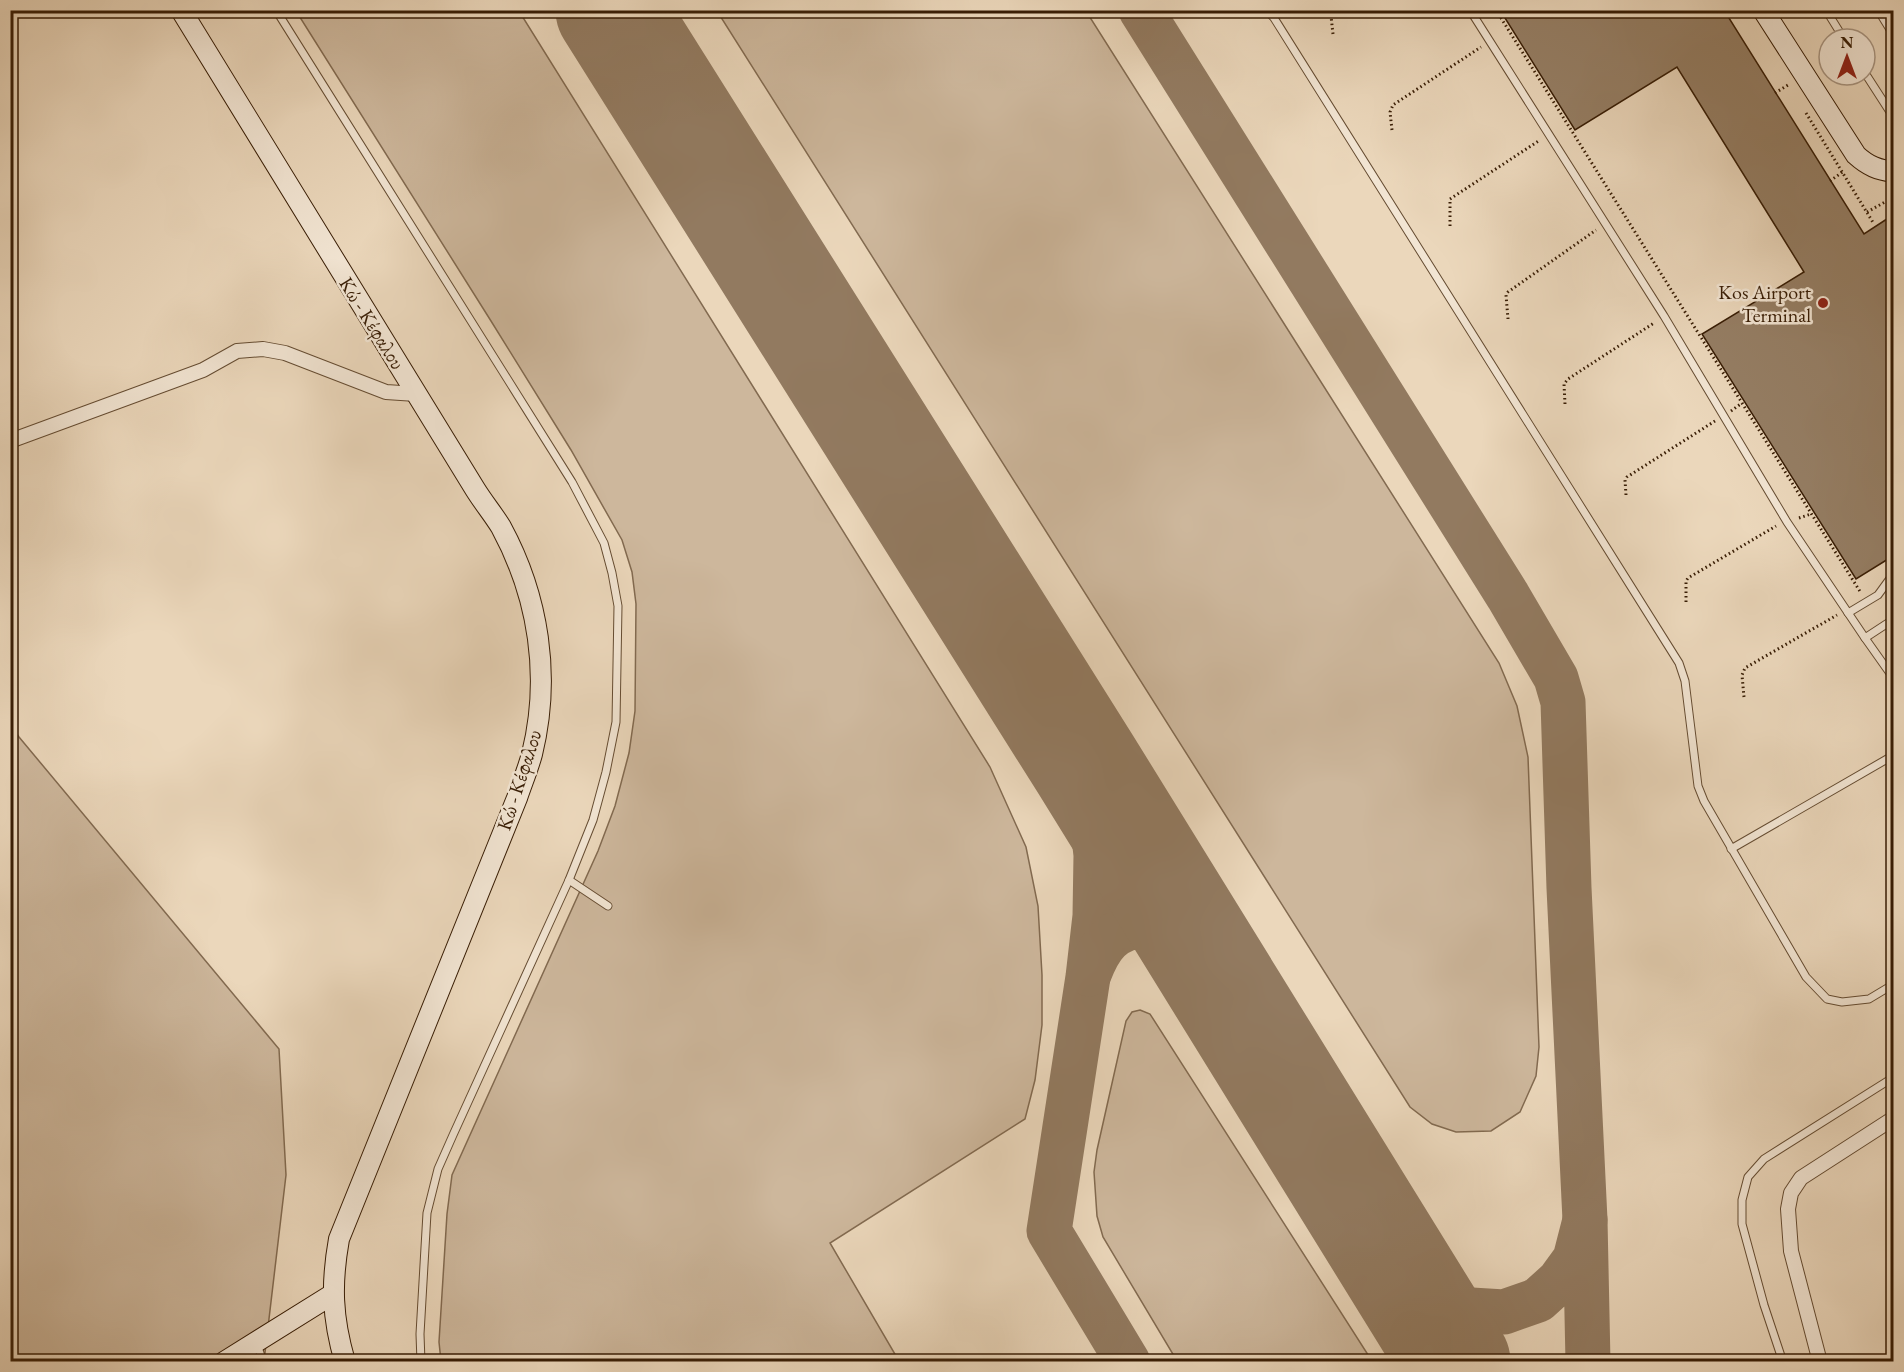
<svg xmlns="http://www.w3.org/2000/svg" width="1904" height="1372" font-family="'EB Garamond',serif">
  <rect width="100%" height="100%" fill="#ebd7bb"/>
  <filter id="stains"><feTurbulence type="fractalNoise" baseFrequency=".00333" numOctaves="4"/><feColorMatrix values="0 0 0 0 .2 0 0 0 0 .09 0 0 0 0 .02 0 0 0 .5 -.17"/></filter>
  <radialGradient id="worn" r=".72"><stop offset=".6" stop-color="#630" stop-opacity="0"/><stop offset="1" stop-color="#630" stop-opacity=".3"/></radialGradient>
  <!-- green -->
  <g fill="#cdb79c" stroke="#826a50" stroke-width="1.5">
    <path d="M 296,11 L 519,11 L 990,767 L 1026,847 L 1038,906 L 1042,975 L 1042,1025 L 1035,1080 L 1025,1119 L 830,1243 L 899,1361 L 441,1361 L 439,1342 L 447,1214 L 452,1175 L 598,851 L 615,806 L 629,753 L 635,711 L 636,604 L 632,572 L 622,540 L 571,450 L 491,321 Z"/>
    <path d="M 717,11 L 1086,11 L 1499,663 L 1517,706 L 1528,757 L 1539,1047 L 1536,1076 L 1520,1112 L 1491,1131 L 1456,1132 L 1432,1124 L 1410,1107 Z"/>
    <path d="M 10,724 L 19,737 L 279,1049 L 286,1175 L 264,1361 L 11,1361 Z"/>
    <path d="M 1140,1010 L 1150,1014 L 1372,1361 L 1177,1361 L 1103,1237 L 1097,1216 L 1094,1172 L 1097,1150 L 1126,1021 L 1132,1012 Z"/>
  </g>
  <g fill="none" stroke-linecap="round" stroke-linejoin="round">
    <!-- taxiway -->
    <g stroke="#927a60" stroke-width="45">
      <path d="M 1141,10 L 1508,596 L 1556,678 L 1563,702 L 1569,888 L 1585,1220"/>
      <path d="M 1086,765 L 1096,855 L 1095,916 L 1088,977 L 1049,1231 L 1128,1362"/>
      <path d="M 1089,974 C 1100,945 1112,928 1145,925 C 1155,924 1168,925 1177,929 C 1186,933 1195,945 1201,952"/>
      <path d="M 1392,1261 L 1421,1289 L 1455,1309 L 1504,1312 L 1538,1300 L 1559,1281 L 1575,1259 L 1585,1220 L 1588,1362"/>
    </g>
    <!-- runway -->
    <path stroke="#927a60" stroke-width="111" d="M 611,10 L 1086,765 L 1455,1362"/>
  </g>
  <!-- building -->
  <path fill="#957e64" stroke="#381d05" stroke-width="1.5" d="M 1500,10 L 1724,10 L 1864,234 L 1893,215 L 1893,556 L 1856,579 L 1702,334 L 1804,272 L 1677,67 L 1575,130 Z"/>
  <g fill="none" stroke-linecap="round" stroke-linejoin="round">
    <!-- lane casing -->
    <g stroke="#654c32" stroke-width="9">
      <g id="lane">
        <path d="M 276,10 L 572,482 L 604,543 L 612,573 L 618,606 L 616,722 L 606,772 L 593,820 L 569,880 L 453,1135 L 438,1169 L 427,1213 L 420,1334 L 421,1362"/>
        <path d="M 1269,10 L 1679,663 L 1685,681 L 1698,786 L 1704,801 L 1806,977 L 1827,999 L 1842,1002 L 1869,999 L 1894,984"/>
        <path d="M 1470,10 L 1664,316 L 1787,522 L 1865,638 L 1894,619"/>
        <path d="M 1826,10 L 1844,39"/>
        <path d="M 1878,10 L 1894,36"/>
        <path d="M 1272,16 L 1282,10"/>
        <path d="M 1865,73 L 1894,118"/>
        <path d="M 1848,613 L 1878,595 L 1894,573"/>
        <path d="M 1865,638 L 1894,679"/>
        <path d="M 1731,849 L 1894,755"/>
        <path d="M 569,880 L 608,906"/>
        <path d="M 257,1344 L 263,1362"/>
        <path d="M 1783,1362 L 1764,1305 L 1742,1224 L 1742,1200 L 1748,1177 L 1764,1159 L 1894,1077"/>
      </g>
    </g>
    <!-- street casing -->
    <g stroke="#654c32" stroke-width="16">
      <g id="street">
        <path d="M 10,441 L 203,370 L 237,351 L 263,349 L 285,353 L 386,392 L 416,394"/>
        <path d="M 1820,1362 L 1791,1251 L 1788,1209 L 1791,1193 L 1801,1178 L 1894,1118"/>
      </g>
    </g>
    <!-- secondary casing -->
    <g stroke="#381d05" stroke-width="22">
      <g id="secondary">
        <path d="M 181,10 L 475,489 C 483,502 493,514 501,527 C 539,597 551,677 532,754 C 528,769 522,783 517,798 L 339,1239 C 331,1284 332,1317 345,1362"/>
        <path d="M 1763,10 L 1856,155 C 1868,166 1878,170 1894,172"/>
        <path d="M 224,1362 L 333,1294"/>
      </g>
    </g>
    <!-- path -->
    <g stroke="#381d05" stroke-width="3" stroke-dasharray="1.5 3" stroke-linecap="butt">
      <path d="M 1496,10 L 1861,593"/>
      <path d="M 1333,34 L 1331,16 L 1334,10"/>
      <path d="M 1775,93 L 1788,85"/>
      <path d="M 1806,113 L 1874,224"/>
      <path d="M 1392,130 L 1390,112 L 1393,105 L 1481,47"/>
      <path d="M 1830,181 L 1844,171"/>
      <path d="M 1867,212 L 1894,197"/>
      <path d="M 1450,226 L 1450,199 L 1540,140"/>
      <path d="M 1508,319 L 1506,295 L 1508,292 L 1596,230"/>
      <path d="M 1565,404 L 1564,384 L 1568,379 L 1654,323"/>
      <path d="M 1731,411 L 1742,403"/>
      <path d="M 1626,495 L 1625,480 L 1627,477 L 1715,421"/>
      <path d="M 1799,518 L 1811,514"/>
      <path d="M 1686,602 L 1686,581 L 1688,578 L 1776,526"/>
      <path d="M 1744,697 L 1742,675 L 1745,668 L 1837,615"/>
    </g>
    <!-- lane -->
    <use href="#lane" stroke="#f2e5d3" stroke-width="7"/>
    <!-- street -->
    <use href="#street" stroke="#f2e5d3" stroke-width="14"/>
    <!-- secondary -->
    <use href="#secondary" stroke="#f2e5d3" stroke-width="20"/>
  </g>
  <!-- markers -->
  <circle fill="#8f2418" stroke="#f2e5d3" stroke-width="2" cx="1823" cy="303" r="6"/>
  <g text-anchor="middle" stroke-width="5" stroke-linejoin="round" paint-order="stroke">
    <!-- poi labels -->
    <g font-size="20" fill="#381d05" stroke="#f2e5d3" text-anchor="end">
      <text x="1811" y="299">Kos Airport<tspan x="1811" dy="23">Terminal</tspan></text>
    </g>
    <!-- street labels -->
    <g font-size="20" fill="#381d05" stroke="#f2e5d3">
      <text transform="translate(372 323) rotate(58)" y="7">Κώ - Κέφαλου</text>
      <text transform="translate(519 780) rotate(-72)" y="7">Κώ - Κέφαλου</text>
    </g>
  </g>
  <!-- margin -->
  <rect width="1904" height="1372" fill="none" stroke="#ebd7bb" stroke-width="36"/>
  <rect x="12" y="12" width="1880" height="1348" fill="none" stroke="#381d05" stroke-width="3"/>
  <rect x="18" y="18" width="1868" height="1336" fill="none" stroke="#381d05" stroke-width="1.5"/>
  <!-- north arrow -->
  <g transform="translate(1847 57)"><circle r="28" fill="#f2e5d3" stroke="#a89581" stroke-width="1.5"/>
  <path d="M0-4.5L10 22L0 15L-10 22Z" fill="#8f2418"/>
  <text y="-9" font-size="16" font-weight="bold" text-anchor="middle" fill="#381d05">N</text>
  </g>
  <rect width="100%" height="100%" filter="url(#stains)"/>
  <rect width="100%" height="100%" fill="url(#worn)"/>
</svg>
